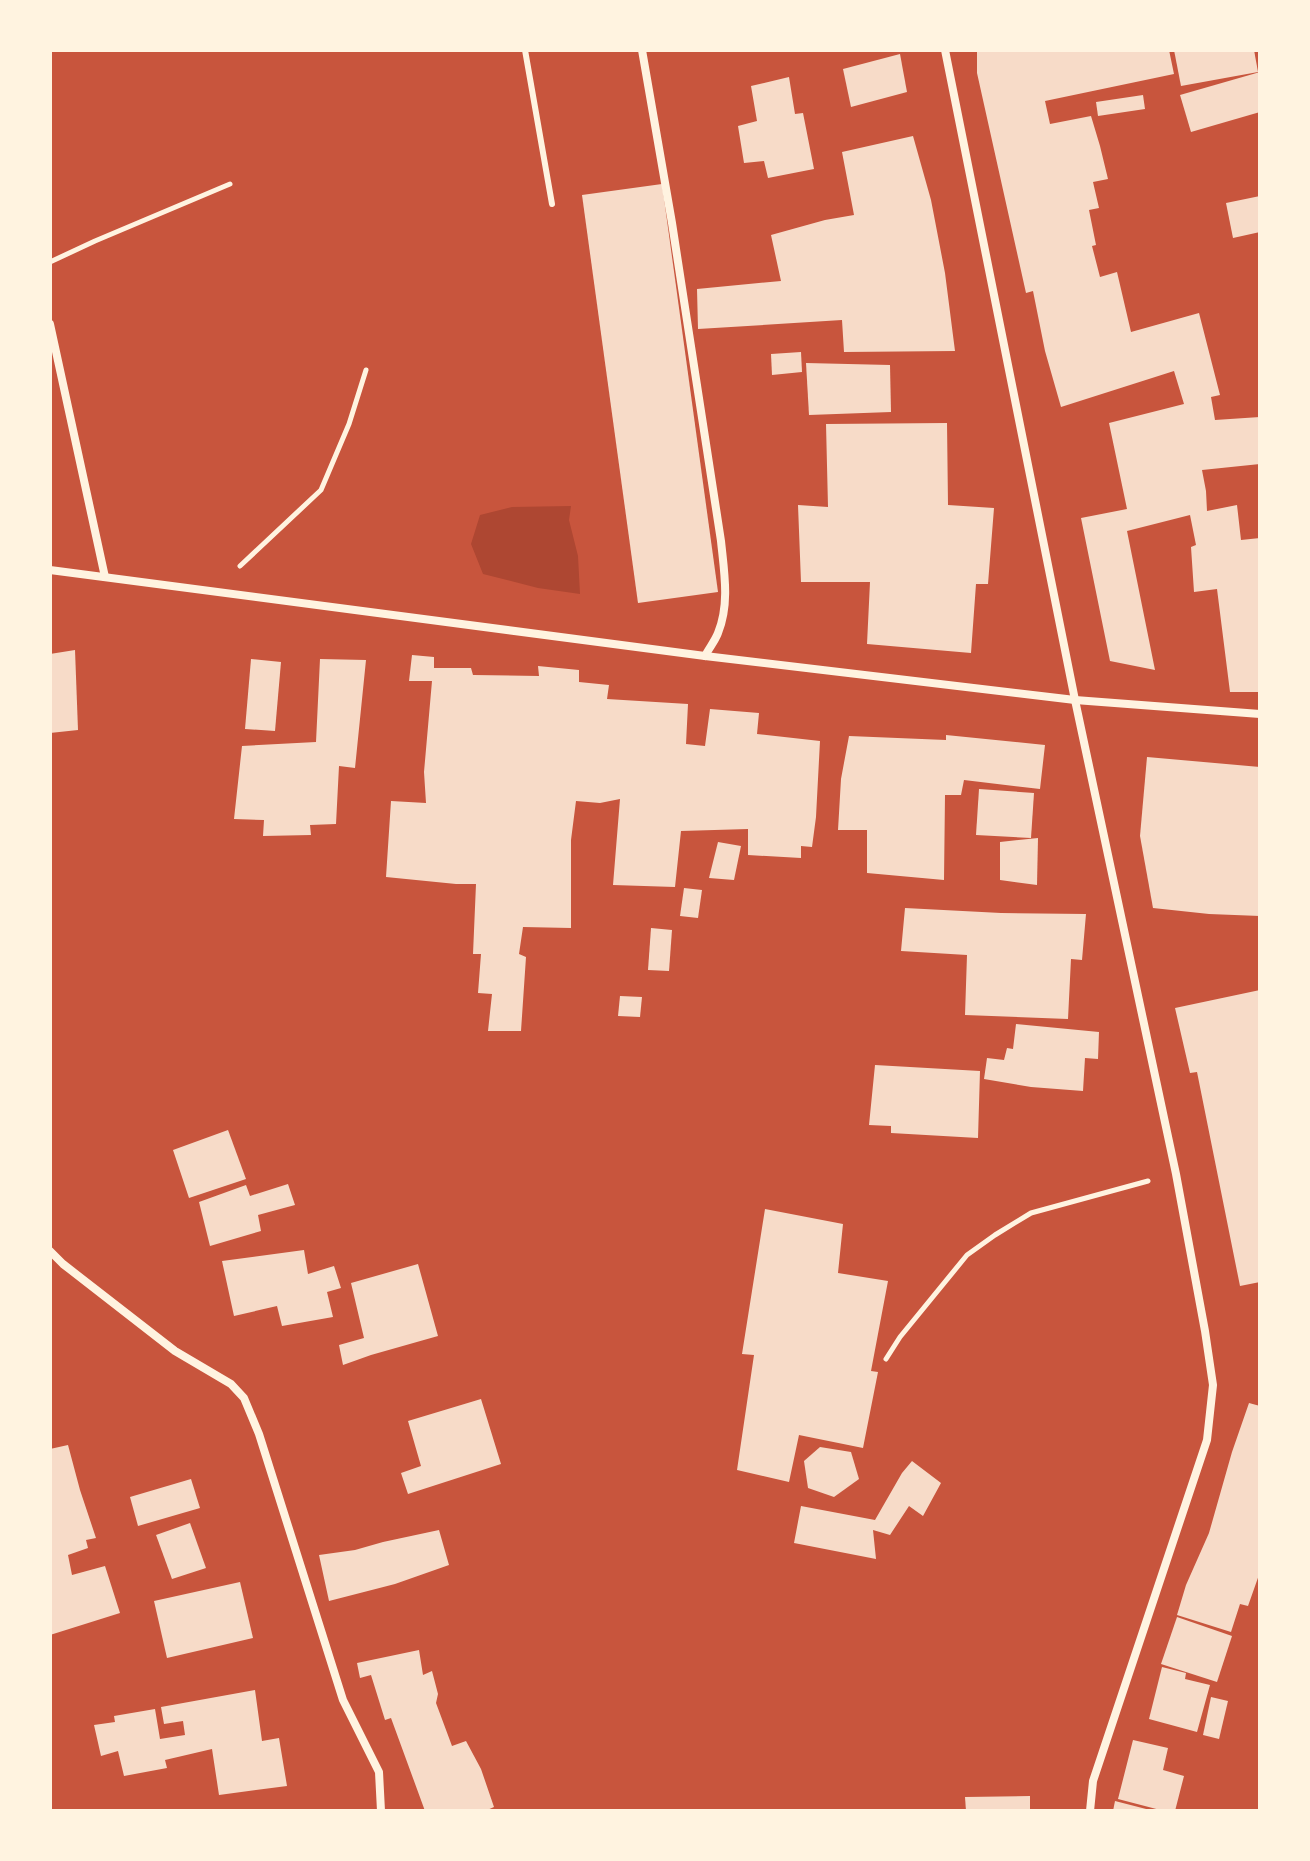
<svg xmlns="http://www.w3.org/2000/svg" width="1310" height="1861" font-family="'Titillium Web',sans-serif">
  <rect width="100%" height="100%" fill="#c8553d"/>
  <!-- green -->
  <path fill="#ae4732" d="M 571,506 L 569,520 L 578,556 L 580,594 L 538,588 L 483,574 L 471,544 L 480,515 L 512,507 Z"/>
  <!-- building -->
  <g fill="#f7dbc8">
    <path d="M 977,50 L 1169,50 L 1174,74 L 1045,101 L 1050,124 L 1091,116 L 1100,146 L 1108,179 L 1093,182 L 1099,208 L 1089,210 L 1096,245 L 1092,246 L 1100,277 L 1117,272 L 1131,332 L 1199,313 L 1220,395 L 1211,397 L 1215,420 L 1260,417 L 1260,464 L 1202,470 L 1206,491 L 1207,511 L 1237,505 L 1241,540 L 1260,538 L 1260,692 L 1230,692 L 1217,589 L 1194,592 L 1191,547 L 1196,545 L 1190,515 L 1127,531 L 1155,670 L 1110,661 L 1081,518 L 1127,509 L 1109,423 L 1184,404 L 1174,371 L 1061,407 L 1045,351 L 1033,291 L 1026,293 L 977,73 Z"/>
    <path d="M 1174,50 L 1254,50 L 1258,72 L 1181,86 Z"/>
    <path d="M 900,54 L 907,92 L 851,107 L 843,69 Z"/>
    <path d="M 1260,72 L 1260,112 L 1191,132 L 1180,95 Z"/>
    <path d="M 789,77 L 795,114 L 803,113 L 814,169 L 768,178 L 764,161 L 744,163 L 738,126 L 757,121 L 751,86 Z"/>
    <path d="M 1143,95 L 1145,109 L 1098,116 L 1096,102 Z"/>
    <path d="M 913,136 L 931,200 L 945,273 L 955,351 L 844,352 L 842,320 L 698,329 L 697,289 L 781,281 L 771,235 L 825,220 L 854,215 L 842,152 Z"/>
    <path d="M 662,184 L 718,592 L 638,603 L 582,195 Z"/>
    <path d="M 1260,196 L 1260,232 L 1233,238 L 1226,203 Z"/>
    <path d="M 801,352 L 802,372 L 772,375 L 771,354 Z"/>
    <path d="M 806,363 L 890,365 L 891,412 L 809,415 Z"/>
    <path d="M 947,423 L 948,505 L 994,508 L 988,584 L 976,584 L 971,653 L 867,644 L 870,582 L 801,582 L 798,505 L 828,507 L 826,424 Z"/>
    <path d="M 75,650 L 78,730 L 50,733 L 50,654 Z"/>
    <path d="M 412,655 L 434,657 L 434,668 L 471,668 L 473,675 L 539,676 L 538,666 L 579,670 L 579,682 L 609,685 L 607,699 L 688,704 L 686,744 L 705,746 L 710,709 L 759,713 L 757,734 L 820,741 L 816,817 L 812,847 L 801,846 L 801,858 L 748,855 L 748,829 L 681,831 L 675,887 L 613,885 L 620,799 L 600,803 L 576,801 L 571,840 L 571,928 L 523,927 L 519,954 L 526,957 L 521,1031 L 488,1031 L 492,994 L 478,993 L 481,954 L 473,954 L 476,884 L 456,884 L 386,877 L 391,801 L 426,803 L 424,772 L 432,681 L 409,681 Z"/>
    <path d="M 251,659 L 281,662 L 275,731 L 245,729 Z"/>
    <path d="M 320,659 L 366,660 L 355,768 L 339,766 L 336,824 L 310,825 L 311,835 L 263,836 L 264,820 L 234,819 L 242,746 L 316,742 Z"/>
    <path d="M 946,735 L 1045,745 L 1040,789 L 964,780 L 961,795 L 945,795 L 944,880 L 867,873 L 867,830 L 838,830 L 841,779 L 849,736 L 946,740 Z"/>
    <path d="M 1147,757 L 1260,767 L 1260,916 L 1209,914 L 1153,908 L 1140,836 Z"/>
    <path d="M 979,789 L 1034,793 L 1031,838 L 976,835 Z"/>
    <path d="M 1038,838 L 1037,885 L 1000,880 L 1000,842 Z"/>
    <path d="M 718,842 L 741,846 L 734,880 L 709,878 Z"/>
    <path d="M 684,888 L 702,890 L 698,918 L 680,916 Z"/>
    <path d="M 905,908 L 1001,913 L 1086,914 L 1082,960 L 1071,959 L 1068,1019 L 965,1015 L 967,955 L 901,951 Z"/>
    <path d="M 651,928 L 672,930 L 669,971 L 648,970 Z"/>
    <path d="M 1260,990 L 1260,1282 L 1240,1286 L 1197,1072 L 1190,1073 L 1175,1008 Z"/>
    <path d="M 620,996 L 642,997 L 640,1017 L 618,1016 Z"/>
    <path d="M 1016,1024 L 1099,1032 L 1098,1059 L 1085,1058 L 1083,1091 L 1031,1087 L 984,1079 L 987,1058 L 1004,1060 L 1007,1048 L 1013,1049 Z"/>
    <path d="M 875,1065 L 980,1071 L 978,1138 L 891,1133 L 891,1126 L 869,1125 Z"/>
    <path d="M 228,1130 L 246,1179 L 189,1198 L 173,1150 Z"/>
    <path d="M 288,1184 L 295,1205 L 258,1215 L 261,1231 L 210,1246 L 199,1202 L 246,1185 L 250,1196 Z"/>
    <path d="M 765,1209 L 843,1224 L 838,1273 L 888,1281 L 871,1371 L 878,1372 L 863,1448 L 799,1435 L 789,1482 L 737,1470 L 754,1355 L 742,1354 Z"/>
    <path d="M 304,1250 L 308,1274 L 334,1266 L 341,1288 L 327,1292 L 333,1317 L 282,1326 L 277,1306 L 234,1316 L 222,1261 Z"/>
    <path d="M 418,1264 L 438,1336 L 371,1355 L 343,1365 L 339,1345 L 364,1338 L 351,1283 Z"/>
    <path d="M 481,1399 L 501,1464 L 408,1494 L 401,1473 L 421,1466 L 408,1421 Z"/>
    <path d="M 1249,1403 L 1260,1406 L 1260,1572 L 1248,1606 L 1240,1604 L 1231,1632 L 1177,1615 L 1186,1585 L 1209,1533 L 1232,1452 Z"/>
    <path d="M 68,1445 L 80,1490 L 96,1538 L 86,1540 L 88,1548 L 68,1555 L 72,1575 L 105,1566 L 120,1613 L 50,1635 L 50,1449 Z"/>
    <path d="M 820,1447 L 851,1452 L 859,1479 L 834,1497 L 808,1488 L 804,1461 Z"/>
    <path d="M 912,1461 L 941,1483 L 923,1516 L 909,1506 L 890,1535 L 873,1530 L 876,1559 L 794,1543 L 801,1506 L 875,1520 L 902,1473 Z"/>
    <path d="M 191,1479 L 200,1508 L 138,1526 L 130,1497 Z"/>
    <path d="M 190,1523 L 206,1568 L 172,1579 L 156,1535 Z"/>
    <path d="M 439,1530 L 449,1565 L 395,1584 L 329,1601 L 319,1555 L 355,1550 L 383,1542 Z"/>
    <path d="M 240,1582 L 253,1638 L 167,1658 L 154,1601 Z"/>
    <path d="M 1177,1617 L 1232,1636 L 1217,1682 L 1161,1664 Z"/>
    <path d="M 419,1650 L 423,1675 L 432,1671 L 438,1694 L 436,1703 L 452,1746 L 466,1741 L 481,1769 L 494,1807 L 485,1811 L 425,1811 L 391,1718 L 385,1720 L 371,1675 L 360,1678 L 357,1663 Z"/>
    <path d="M 1162,1667 L 1186,1673 L 1185,1679 L 1210,1685 L 1197,1732 L 1149,1719 Z"/>
    <path d="M 255,1690 L 262,1741 L 279,1738 L 287,1786 L 219,1795 L 212,1749 L 165,1760 L 167,1768 L 124,1776 L 118,1751 L 101,1756 L 94,1725 L 115,1722 L 114,1716 L 155,1709 L 160,1739 L 185,1735 L 183,1721 L 164,1724 L 161,1707 Z"/>
    <path d="M 1211,1697 L 1228,1701 L 1219,1739 L 1203,1735 Z"/>
    <path d="M 1133,1740 L 1168,1748 L 1163,1770 L 1184,1776 L 1175,1811 L 1164,1811 L 1118,1799 Z"/>
    <path d="M 1030,1796 L 1030,1811 L 966,1811 L 965,1797 Z"/>
    <path d="M 1115,1801 L 1150,1810 L 1150,1811 L 1113,1811 Z"/>
  </g>
  <g fill="none" stroke-linecap="round" stroke-linejoin="round">
    <!-- path -->
    <g stroke="#fff3e0" stroke-width="5">
      <path d="M 50,262 L 95,241 L 230,184"/>
      <path d="M 240,566 L 321,490 L 349,424 L 366,370"/>
      <path d="M 886,1359 L 900,1337 L 967,1255 L 995,1235 L 1031,1213 L 1148,1181"/>
    </g>
    <!-- service -->
    <path stroke="#fff3e0" stroke-width="6" d="M 525,50 L 552,204"/>
    <!-- minor -->
    <g stroke="#fff3e0" stroke-width="8">
      <path d="M 642,50 L 672,223 L 721,541 C 724,571 730,604 718,633 C 715,641 709,648 705,656"/>
      <path d="M 945,50 L 1075,700 L 1176,1174 L 1205,1331 L 1213,1385 L 1207,1440 L 1093,1781 L 1090,1811"/>
      <path d="M 50,324 L 105,577"/>
      <path d="M 50,570 L 705,656 L 1075,700 L 1260,714"/>
      <path d="M 50,1251 L 63,1264 L 175,1351 L 231,1384 L 244,1398 L 259,1434 L 343,1700 L 379,1772 L 381,1811"/>
    </g>
  </g>
  <!-- border -->
  <rect width="1310" height="1861" fill="none" stroke="#fff3e0" stroke-width="104"/>
</svg>
